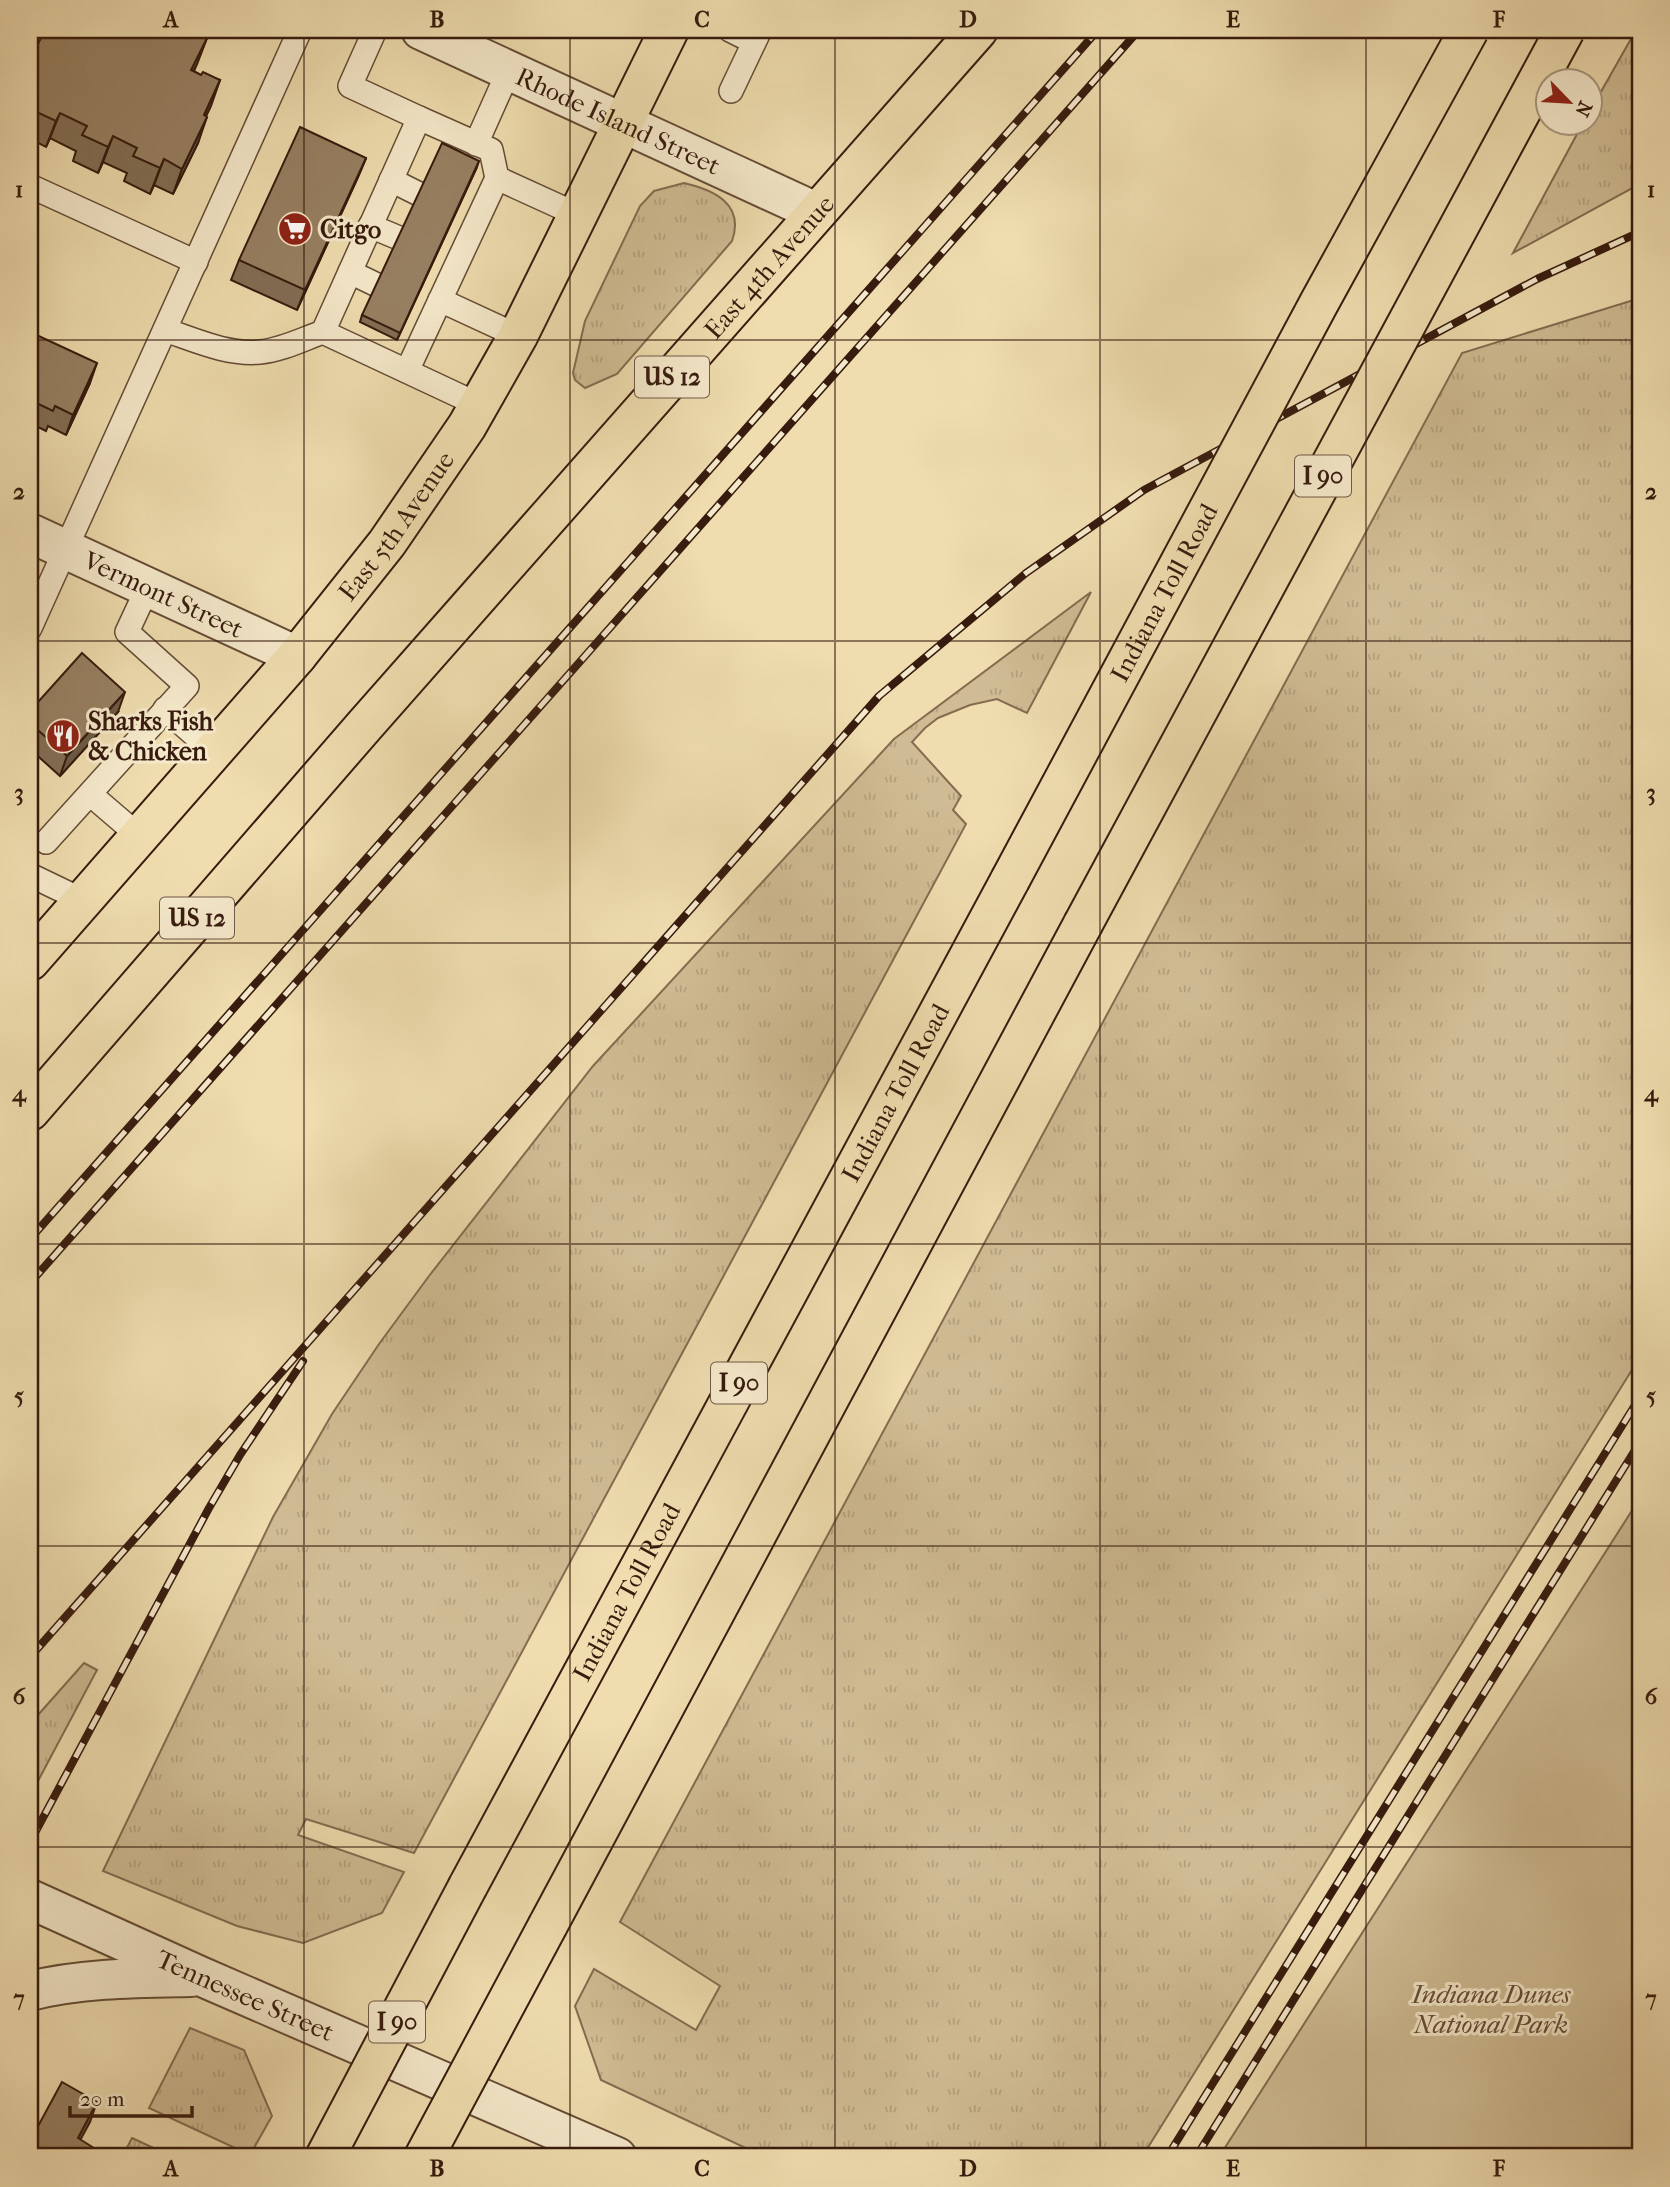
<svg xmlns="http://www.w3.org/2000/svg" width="1670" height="2187" font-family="'IM FELL French Canon',serif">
  <defs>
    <pattern id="grass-tufts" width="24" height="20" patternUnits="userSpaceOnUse" patternTransform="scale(1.75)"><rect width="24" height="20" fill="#d0bc94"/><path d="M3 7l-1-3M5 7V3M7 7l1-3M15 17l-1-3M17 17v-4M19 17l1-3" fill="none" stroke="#b3a17e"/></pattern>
  </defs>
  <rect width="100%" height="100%" fill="#efddaf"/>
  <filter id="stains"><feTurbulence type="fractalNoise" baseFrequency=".00286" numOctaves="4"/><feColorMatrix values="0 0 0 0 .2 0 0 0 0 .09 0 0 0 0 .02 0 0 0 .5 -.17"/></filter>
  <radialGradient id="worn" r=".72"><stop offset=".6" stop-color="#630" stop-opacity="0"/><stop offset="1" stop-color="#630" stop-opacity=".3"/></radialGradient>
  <!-- grass -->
  <g fill="url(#grass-tufts)" stroke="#846c51" stroke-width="2">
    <path d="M 1636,30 L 1640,30 L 1640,184 L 1513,253 L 1583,123 L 1590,122 L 1590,111 Z"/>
    <path d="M 684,183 C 714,190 745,204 732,241 L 617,374 L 585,388 L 575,380 L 573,373 L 585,321 L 640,206 L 654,191 Z"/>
    <path d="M 1640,298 L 1640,1357 L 1142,2157 L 765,2157 L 601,2080 L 575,2006 L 594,1969 L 696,2030 L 720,1986 L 620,1922 L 1462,353 Z"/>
    <path d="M 1091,592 L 1027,713 L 997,699 L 970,705 L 938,718 L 925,728 L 912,742 L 961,796 L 953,810 L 966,824 L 414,1853 L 306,1819 L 298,1835 L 404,1872 L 382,1913 L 303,1943 L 237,1926 L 103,1871 L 273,1517 L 332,1414 L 379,1344 L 429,1276 L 593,1066 L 894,739 Z"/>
    <path d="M 84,1663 L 97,1670 L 30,1796 L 30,1724 Z"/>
    <path d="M 190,2028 L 244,2050 L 272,2116 L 250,2155 L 149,2108 Z"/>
    <path d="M 132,2138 L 173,2157 L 122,2157 Z"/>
  </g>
  <!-- park -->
  <path fill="#d0bc94" stroke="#846c51" stroke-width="2" d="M 1640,1498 L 1640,2157 L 1219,2157 Z"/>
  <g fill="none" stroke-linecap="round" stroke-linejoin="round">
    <!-- service casing -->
    <g stroke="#654c36" stroke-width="26">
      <g id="service">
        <path d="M 375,30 L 350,86 L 419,118 L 323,332 L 479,405"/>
        <path d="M 730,30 L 754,42"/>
        <path d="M 731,91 L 760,30"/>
        <path d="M 419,118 L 491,150 L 497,178"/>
        <path d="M 476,144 L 509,70"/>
        <path d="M 391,180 L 419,194"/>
        <path d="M 30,186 L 196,262"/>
        <path d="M 370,226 L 399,238"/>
        <path d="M 350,272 L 377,285"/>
        <path d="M 440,300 L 518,336"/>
        <path d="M 165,330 C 195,340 227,355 260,352 C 282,350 303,339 323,332"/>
        <path d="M 407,371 L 497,178 L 578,215"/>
        <path d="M 30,628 L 300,30"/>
        <path d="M 165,709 L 213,751"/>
        <path d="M 90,794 L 139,836"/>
        <path d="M 46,842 L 187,686 L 127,632 L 148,587"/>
        <path d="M 30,875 L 82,900"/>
      </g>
    </g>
    <!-- minor casing -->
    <g stroke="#654c36" stroke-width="42">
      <g id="minor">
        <path id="s1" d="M 421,30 L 816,212"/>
        <path id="s2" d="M 30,533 L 297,656"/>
        <path id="s3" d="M 30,1899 L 200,1976 L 617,2157"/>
        <path d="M 30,1991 C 82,1978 137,1978 191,1977"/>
      </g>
    </g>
    <!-- primary casing -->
    <g stroke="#371b0e" stroke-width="42">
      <g id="primary">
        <path id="s4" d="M 30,961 L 297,656 L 387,543 L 467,426 L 518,336 L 669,30"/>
        <path id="s5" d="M 30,1111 L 365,725 L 978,30"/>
      </g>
    </g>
    <!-- motorway casing -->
    <g stroke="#371b0e" stroke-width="42">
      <g id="motorway">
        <path id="s6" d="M 468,1886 L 1010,880"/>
        <path d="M 548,1925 L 1083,924"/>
      </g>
    </g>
    <!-- service -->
    <use href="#service" stroke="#f5e9cb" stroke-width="23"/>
    <!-- minor -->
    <use href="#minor" stroke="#f5e9cb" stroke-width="38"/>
    <!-- primary -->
    <use href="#primary" stroke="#efddaf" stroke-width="38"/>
    <!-- motorway -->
    <use href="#motorway" stroke="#efddaf" stroke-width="38"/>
    <!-- rail casing -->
    <g stroke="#371b0e" stroke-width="8">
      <g id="rail">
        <path d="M 30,1239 L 1098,30"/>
        <path d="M 30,1283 L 1139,30"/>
        <path d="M 30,1657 L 879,696 L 1026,573 L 1144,490 L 1537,279 L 1640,232"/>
        <path d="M 30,1842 L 209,1508 L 240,1455 L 303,1361"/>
        <path d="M 1167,2157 L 1640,1397"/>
        <path d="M 1196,2157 L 1640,1442"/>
      </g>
    </g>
    <!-- rail -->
    <use href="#rail" stroke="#f5e9cb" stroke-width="5" stroke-dasharray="16" stroke-linecap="butt"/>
    <!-- motorway-bridge casing -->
    <g stroke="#371b0e" stroke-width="42" stroke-linecap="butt">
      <g id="motorway-bridge">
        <path id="s7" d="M 1010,880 L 1319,303 L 1469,30"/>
        <path d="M 1083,924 L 1565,30"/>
        <path d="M 325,2157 L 468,1886"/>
        <path d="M 424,2157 L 548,1925"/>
      </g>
    </g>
    <!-- motorway-bridge -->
    <use href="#motorway-bridge" stroke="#efddaf" stroke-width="38"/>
  </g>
  <!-- wall -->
  <g fill="#826e54" stroke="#371b0e" stroke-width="2">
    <path d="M 191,31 L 207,38 L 194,71 L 201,75 L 220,80 L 206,116 L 198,143 L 173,194 L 154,185 L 150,194 L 124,181 L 127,173 L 103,162 L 98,173 L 73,161 L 76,151 L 50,138 L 46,147 L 30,139 L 30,60 Z"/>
    <path d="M 366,158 L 358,177 L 297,310 L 231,280 L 239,260 Z"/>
    <path d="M 477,167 L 397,340 L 360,322 L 362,315 Z"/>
    <path d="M 30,332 L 90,383 L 66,435 L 48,426 L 46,431 L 30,423 Z"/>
    <path d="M 30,711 L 118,712 L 60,776 L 30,749 Z"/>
  </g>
  <!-- shaded-wall -->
  <g fill="#6a5a45" stroke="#371b0e" stroke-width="2">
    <path d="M 207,38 L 197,64 L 182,95 L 191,70 Z"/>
    <path d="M 220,80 L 211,106 L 194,141 L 204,115 Z"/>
    <path d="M 60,113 L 50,138 L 46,147 L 56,121 Z"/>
    <path d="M 207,117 L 198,143 L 173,194 L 182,169 Z"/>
    <path d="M 113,136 L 103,162 L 98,173 L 108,147 Z"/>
    <path d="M 366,158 L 358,177 L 297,310 L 305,290 Z"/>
    <path d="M 164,159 L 154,185 L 150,194 L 160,168 Z"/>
    <path d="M 479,161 L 477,167 L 397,340 L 400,333 Z"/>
    <path d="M 97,363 L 90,383 L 66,435 L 73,415 Z"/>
    <path d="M 125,692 L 118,712 L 60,776 L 67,756 Z"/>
    <path d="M 97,2102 L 90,2122 L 71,2157 L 78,2138 Z"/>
  </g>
  <!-- building -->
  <g fill="#978062" stroke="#371b0e" stroke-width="2">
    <path d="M 45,30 L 189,30 L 207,38 L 191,70 L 201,75 L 203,72 L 220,80 L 204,115 L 207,117 L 182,169 L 164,159 L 160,168 L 133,156 L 137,148 L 113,136 L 108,147 L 82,135 L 87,126 L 60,113 L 56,121 L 30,109 L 30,105 L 33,100 L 30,98 L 30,60 Z"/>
    <path d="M 300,127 L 366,158 L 305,290 L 239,260 Z"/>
    <path d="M 442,143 L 479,161 L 400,333 L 362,315 Z"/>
    <path d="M 30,332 L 97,363 L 73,415 L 55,406 L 53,411 L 30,400 Z"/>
    <path d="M 82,653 L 125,692 L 67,756 L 30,723 L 30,711 Z"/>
    <path d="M 62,2082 L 97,2102 L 78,2138 L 94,2148 L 89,2157 L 30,2157 L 30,2141 Z"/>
  </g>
  <!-- grid -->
  <path fill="none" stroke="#371b0e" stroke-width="2" stroke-opacity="0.55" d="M 304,30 L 304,2157M 570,30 L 570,2157M 835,30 L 835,2157M 1100,30 L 1100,2157M 1366,30 L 1366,2157M 30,340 L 1640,340M 30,641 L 1640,641M 30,943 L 1640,943M 30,1244 L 1640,1244M 30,1546 L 1640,1546M 30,1847 L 1640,1847"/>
  <!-- icons -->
  <defs>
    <g id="supermarket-disc" transform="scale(1.75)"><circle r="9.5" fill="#8f2418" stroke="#f5e9cb"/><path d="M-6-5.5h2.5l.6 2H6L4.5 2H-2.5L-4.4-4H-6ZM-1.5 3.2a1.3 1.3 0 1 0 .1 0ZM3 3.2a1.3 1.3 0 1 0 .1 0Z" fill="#fff"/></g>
    <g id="restaurant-disc" transform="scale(1.75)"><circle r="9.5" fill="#8f2418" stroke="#f5e9cb"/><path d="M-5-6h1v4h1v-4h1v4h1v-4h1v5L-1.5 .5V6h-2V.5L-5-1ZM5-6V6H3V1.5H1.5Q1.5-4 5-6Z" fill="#fff"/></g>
  </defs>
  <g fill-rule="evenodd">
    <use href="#supermarket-disc" x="295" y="229"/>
    <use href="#restaurant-disc" x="63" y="736"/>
  </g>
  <g text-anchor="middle" stroke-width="6" stroke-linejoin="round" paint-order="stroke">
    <!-- shield labels -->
    <g fill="#f5e9cb" stroke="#705947" stroke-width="2">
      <rect x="635" y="356.5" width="74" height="41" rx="5"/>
      <rect x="1295" y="455.5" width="56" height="41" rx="5"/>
      <rect x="160" y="897.5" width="74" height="41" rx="5"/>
      <rect x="711" y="1362.5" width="56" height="41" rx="5"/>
      <rect x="369" y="2001.5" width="56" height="41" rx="5"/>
    </g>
    <g font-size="24" font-weight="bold" fill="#371b0e">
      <text x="672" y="385">US 12</text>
      <text x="1323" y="484">I 90</text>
      <text x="197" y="926">US 12</text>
      <text x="739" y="1391">I 90</text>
      <text x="397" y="2030">I 90</text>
    </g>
    <!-- street labels -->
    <g font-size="26" fill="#371b0e" stroke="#f5e9cb">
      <text dy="9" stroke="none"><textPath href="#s1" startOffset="217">Rhode Island Street</textPath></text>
      <text dy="9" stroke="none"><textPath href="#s5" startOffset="1122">East 4th Avenue</textPath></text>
      <text dy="9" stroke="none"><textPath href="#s4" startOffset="569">East 5th Avenue</textPath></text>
      <text dy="9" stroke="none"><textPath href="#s7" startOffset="326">Indiana Toll Road</textPath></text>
      <text dy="9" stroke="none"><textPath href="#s2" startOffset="147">Vermont Street</textPath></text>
      <text dy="9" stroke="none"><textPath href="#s6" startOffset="901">Indiana Toll Road</textPath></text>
      <text dy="9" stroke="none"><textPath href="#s6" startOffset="334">Indiana Toll Road</textPath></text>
      <text dy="9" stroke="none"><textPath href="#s3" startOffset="236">Tennessee Street</textPath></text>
    </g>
    <!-- poi labels -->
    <g font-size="26" font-weight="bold" fill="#371b0e" stroke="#f5e9cb" text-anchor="start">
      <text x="320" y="238">Citgo</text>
      <text x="88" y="730">Sharks Fish<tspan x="88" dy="30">&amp; Chicken</tspan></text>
    </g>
    <!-- park labels -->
    <g font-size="26" font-style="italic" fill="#654b36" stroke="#f5e9cb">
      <text x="1491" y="2003">Indiana Dunes<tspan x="1491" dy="30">National Park</tspan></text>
    </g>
  </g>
  <!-- margin -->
  <rect width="1670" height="2187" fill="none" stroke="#efddaf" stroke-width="77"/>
  <!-- north arrow -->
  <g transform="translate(1569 102) rotate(115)"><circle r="33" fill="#f5e9cb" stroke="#a9977f" stroke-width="2"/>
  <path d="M0-5L12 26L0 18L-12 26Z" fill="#8f2418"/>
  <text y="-10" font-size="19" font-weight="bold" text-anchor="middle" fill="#371b0e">N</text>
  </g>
  <!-- scale -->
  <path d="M70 2106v10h122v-10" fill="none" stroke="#371b0e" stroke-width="3.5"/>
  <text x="80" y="2106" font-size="21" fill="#371b0e" stroke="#f5e9cb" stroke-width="5" paint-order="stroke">20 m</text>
  <rect x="38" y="38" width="1594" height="2110" fill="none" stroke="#371b0e" stroke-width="2.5"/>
  <g font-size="23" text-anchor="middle" font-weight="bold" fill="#371b0e">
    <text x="171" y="27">A</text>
    <text x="437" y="27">B</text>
    <text x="702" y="27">C</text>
    <text x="968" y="27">D</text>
    <text x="1233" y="27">E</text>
    <text x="1499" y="27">F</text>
    <text x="19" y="197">1</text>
    <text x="1651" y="197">1</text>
    <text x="19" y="499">2</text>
    <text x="1651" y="499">2</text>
    <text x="19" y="800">3</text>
    <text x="1651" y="800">3</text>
    <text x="19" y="1101">4</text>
    <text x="1651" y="1101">4</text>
    <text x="19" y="1403">5</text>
    <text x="1651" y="1403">5</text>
    <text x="19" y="1704">6</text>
    <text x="1651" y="1704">6</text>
    <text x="19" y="2006">7</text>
    <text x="1651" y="2006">7</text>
    <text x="171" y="2176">A</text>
    <text x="437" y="2176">B</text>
    <text x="702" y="2176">C</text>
    <text x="968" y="2176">D</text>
    <text x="1233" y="2176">E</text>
    <text x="1499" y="2176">F</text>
  </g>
  <rect width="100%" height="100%" filter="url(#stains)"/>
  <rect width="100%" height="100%" fill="url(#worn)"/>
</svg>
